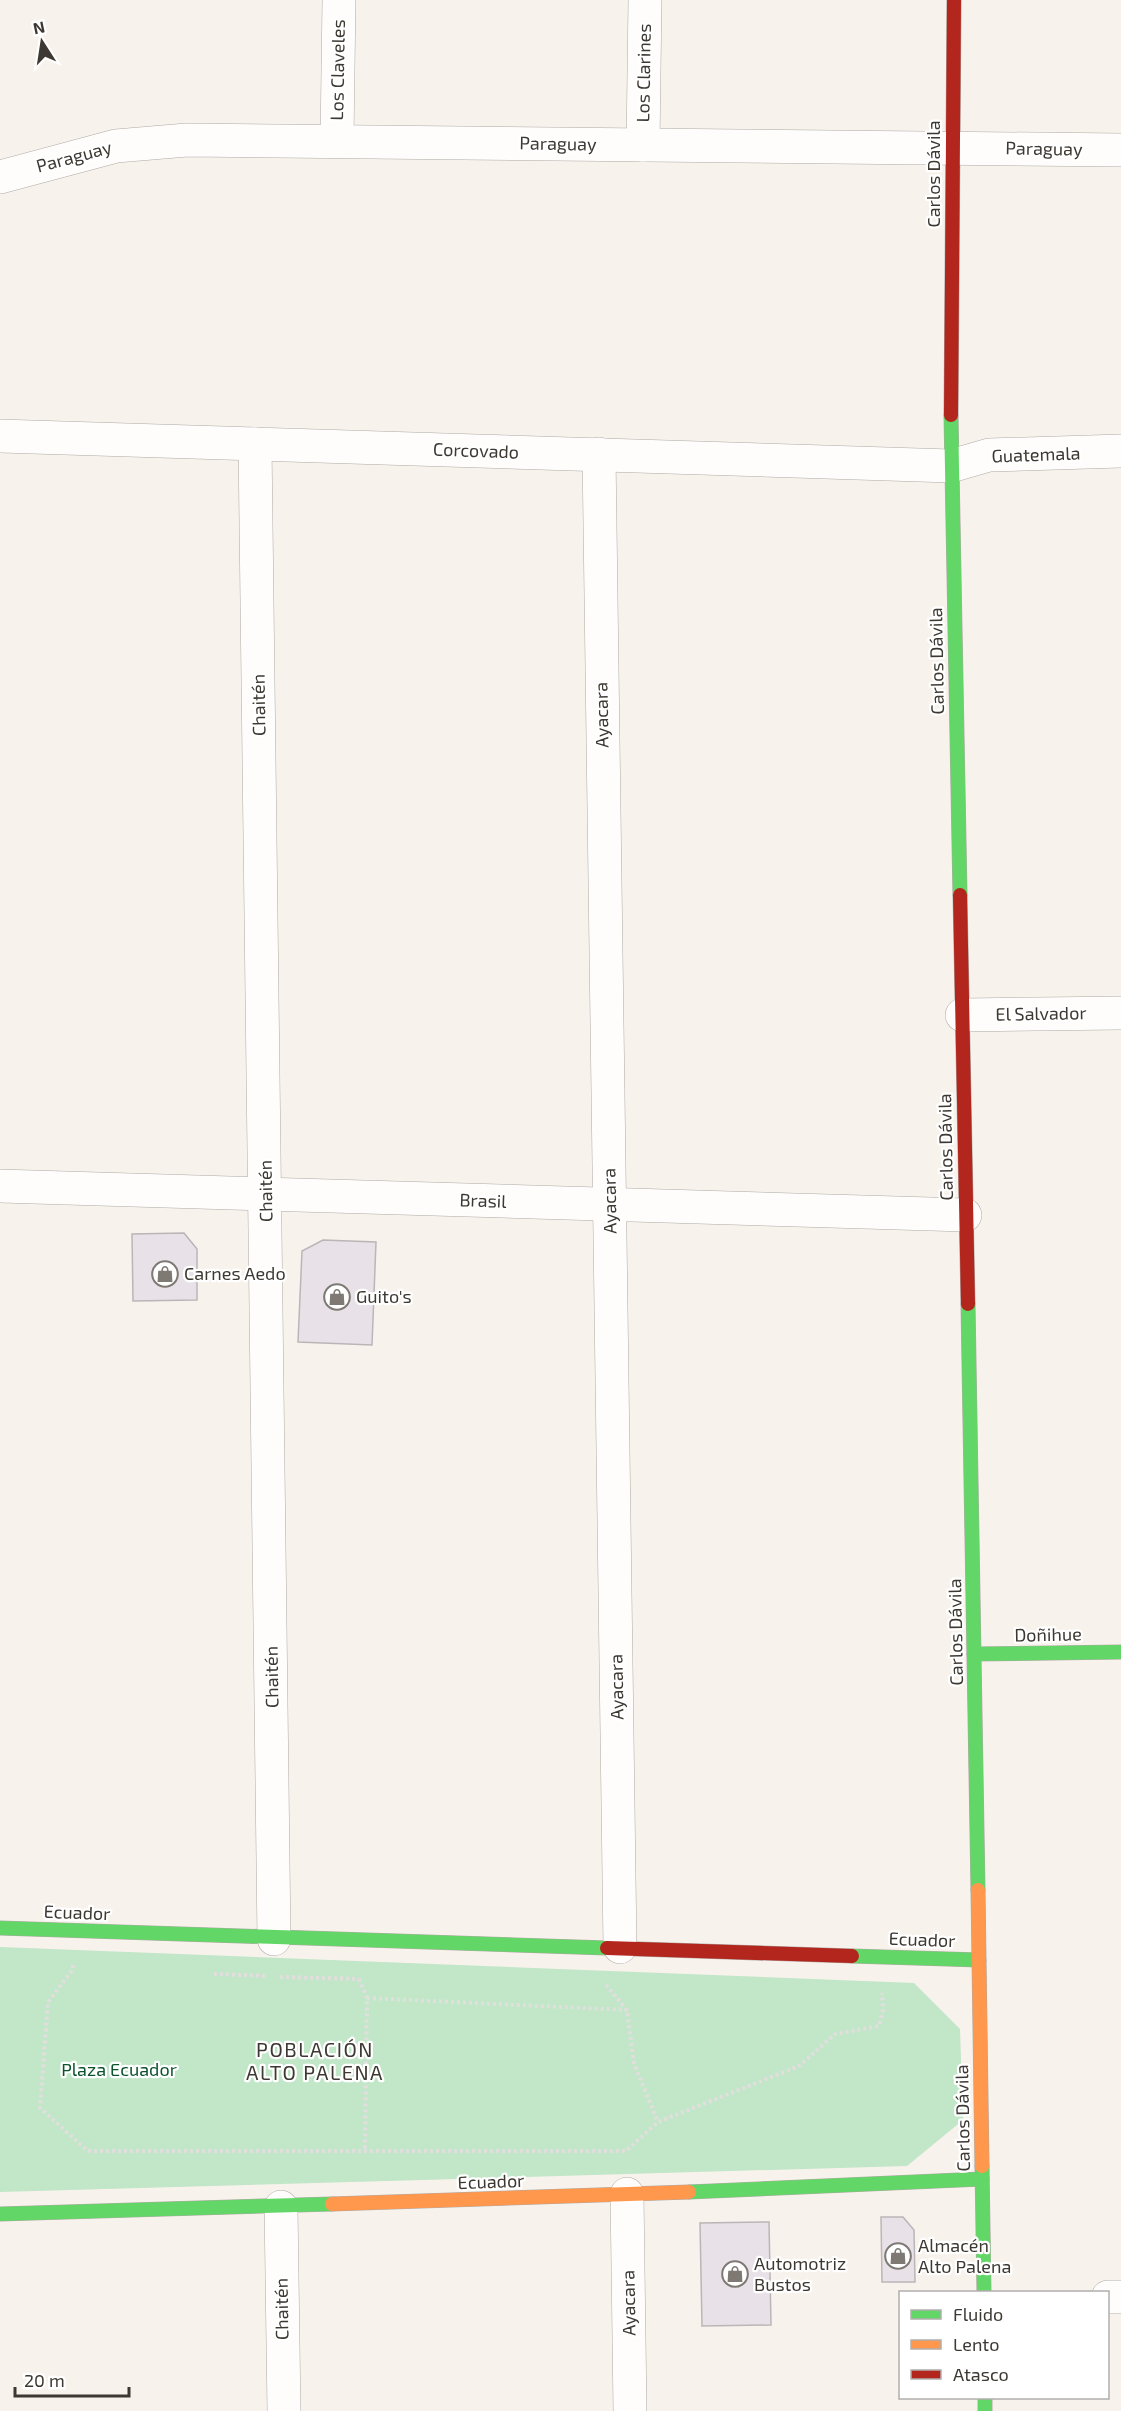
<svg xmlns="http://www.w3.org/2000/svg" width="1121" height="2411" font-family="'Exo 2',sans-serif">
  <rect width="100%" height="100%" fill="#f8f2ec"/>
  <!-- green -->
  <path fill="#c1e6c8" d="M 0,1947 L 914,1983 L 960,2029 L 963,2120 L 907,2166 L 0,2192 Z"/>
  <!-- building -->
  <g fill="#e8e1e8" stroke="#bab6b7" stroke-width="1.5">
    <path d="M 184,1233 L 197,1249 L 197,1300 L 133,1301 L 132,1234 Z"/>
    <path d="M 323,1240 L 376,1242 L 372,1345 L 298,1342 L 302,1251 Z"/>
    <path d="M 881,2217 L 903,2217 L 914,2230 L 915,2282 L 882,2282 Z"/>
    <path d="M 769,2222 L 771,2325 L 702,2326 L 700,2223 Z"/>
  </g>
  <g fill="none" stroke-linecap="round" stroke-linejoin="round">
    <!-- street casing -->
    <g stroke="#afaaa5" stroke-width="34">
      <g id="street">
        <path d="M 337,140 L 339,0"/>
        <path d="M 643,145 L 645,0"/>
        <path d="M 0,177 L 116,146 L 187,140 L 1121,150"/>
        <path d="M 0,436 L 951,466 L 989,455 L 1121,451"/>
        <path d="M 255,444 L 274,1939"/>
        <path d="M 599,454 L 620,1947"/>
        <path d="M 962,1015 L 1121,1013"/>
        <path d="M 0,1186 L 965,1215"/>
        <path d="M 627,2194 L 630,2411"/>
        <path d="M 281,2207 L 284,2411"/>
        <path d="M 1108,2297 L 1121,2297"/>
      </g>
    </g>
    <!-- fast casing -->
    <g stroke="#afaaa5" stroke-width="15">
      <g id="fast">
        <path d="M 951,415 L 960,895"/>
        <path d="M 968,1304 L 978,1890"/>
        <path d="M 974,1654 L 1121,1652"/>
        <path d="M 0,1928 L 607,1948"/>
        <path d="M 852,1956 L 979,1960"/>
        <path d="M 982,2166 L 984,2292"/>
        <path d="M 689,2192 L 982,2179"/>
        <path d="M 0,2214 L 332,2204"/>
        <path d="M 985,2398 L 985,2411"/>
      </g>
    </g>
    <!-- slow casing -->
    <g stroke="#afaaa5" stroke-width="15">
      <g id="slow">
        <path d="M 978,1890 L 982,2166"/>
        <path d="M 332,2204 L 689,2192"/>
      </g>
    </g>
    <!-- jam casing -->
    <g stroke="#afaaa5" stroke-width="15">
      <g id="jam">
        <path d="M 951,415 L 954,0"/>
        <path d="M 960,895 L 968,1304"/>
        <path d="M 607,1948 L 852,1956"/>
      </g>
    </g>
    <!-- path -->
    <g stroke="#e1dfdd" stroke-width="4" stroke-dasharray="3 3" stroke-linecap="butt">
      <path d="M 73,1965 L 73,1969 L 48,2002 L 40,2108 L 88,2151 L 626,2151 L 658,2122 L 799,2066 L 835,2034 L 879,2026 L 883,2010 L 882,1993"/>
      <path d="M 214,1974 L 267,1976"/>
      <path d="M 280,1977 L 359,1979"/>
      <path d="M 359,1979 L 367,1998 L 365,2150"/>
      <path d="M 606,1985 L 627,2010 L 634,2064 L 658,2122"/>
      <path d="M 367,1998 L 627,2010"/>
    </g>
    <!-- street -->
    <use href="#street" stroke="#fefdfc" stroke-width="33"/>
    <!-- fast -->
    <use href="#fast" stroke="#63d668" stroke-width="14"/>
    <!-- slow -->
    <use href="#slow" stroke="#ff974d" stroke-width="14"/>
    <!-- jam -->
    <use href="#jam" stroke="#b3261e" stroke-width="14"/>
  </g>
  <!-- icons -->
  <defs>
    <g id="shop-ring" transform="scale(1.35)"><circle r="9.5" fill="#fff" stroke="#7e7973" stroke-width="1.5"/><path d="M-5-2.5h2.3a2.7 3.5 0 0 1 5.4 0H5L5.5 6h-11ZM-1.5-2.5h3a1.5 2.3 0 0 0-3 0Z" fill="#7e7973"/></g>
  </defs>
  <g fill-rule="evenodd">
    <use href="#shop-ring" x="165" y="1274"/>
    <use href="#shop-ring" x="337" y="1297"/>
    <use href="#shop-ring" x="898" y="2256"/>
    <use href="#shop-ring" x="735" y="2274"/>
  </g>
  <g text-anchor="middle" stroke-width="4.5" stroke-linejoin="round" paint-order="stroke">
    <!-- street labels -->
    <g font-size="18" fill="#3d3832" stroke="#fff">
      <text transform="translate(338 70) rotate(-89)" y="6">Los Claveles</text>
      <text transform="translate(644 73) rotate(-89)" y="6">Los Clarines</text>
      <text transform="translate(558 144) rotate(1)" y="6">Paraguay</text>
      <text transform="translate(1044 149) rotate(1)" y="6">Paraguay</text>
      <text transform="translate(74 157) rotate(-15)" y="6">Paraguay</text>
      <text transform="translate(934 174) rotate(-90)" y="6">Carlos Dávila</text>
      <text transform="translate(476 451) rotate(2)" y="6">Corcovado</text>
      <text transform="translate(1036 455) rotate(-2)" y="6">Guatemala</text>
      <text transform="translate(937 661) rotate(-91)" y="6">Carlos Dávila</text>
      <text transform="translate(259 705) rotate(-91)" y="6">Chaitén</text>
      <text transform="translate(602 715) rotate(-91)" y="6">Ayacara</text>
      <text transform="translate(1041 1014) rotate(-1)" y="6">El Salvador</text>
      <text transform="translate(946 1147) rotate(-91)" y="6">Carlos Dávila</text>
      <text transform="translate(266 1191) rotate(-91)" y="6">Chaitén</text>
      <text transform="translate(483 1201) rotate(2)" y="6">Brasil</text>
      <text transform="translate(610 1201) rotate(-91)" y="6">Ayacara</text>
      <text transform="translate(956 1632) rotate(-91)" y="6">Carlos Dávila</text>
      <text transform="translate(1048 1635) rotate(-1)" y="6">Doñihue</text>
      <text transform="translate(272 1677) rotate(-91)" y="6">Chaitén</text>
      <text transform="translate(617 1687) rotate(-91)" y="6">Ayacara</text>
      <text transform="translate(77 1913) rotate(2)" y="6">Ecuador</text>
      <text transform="translate(922 1940) rotate(2)" y="6">Ecuador</text>
      <text transform="translate(963 2118) rotate(-91)" y="6">Carlos Dávila</text>
      <text transform="translate(491 2182) rotate(-2)" y="6">Ecuador</text>
      <text transform="translate(629 2303) rotate(-91)" y="6">Ayacara</text>
      <text transform="translate(282 2309) rotate(-91)" y="6">Chaitén</text>
    </g>
    <!-- poi labels -->
    <g font-size="18" fill="#3d3832" stroke="#fff" text-anchor="start">
      <text x="184" y="1280">Carnes Aedo</text>
      <text x="356" y="1303">Guito's</text>
      <text x="918" y="2252">Almacén<tspan x="918" dy="21">Alto Palena</tspan></text>
      <text x="754" y="2270">Automotriz<tspan x="754" dy="21">Bustos</tspan></text>
    </g>
    <!-- park labels -->
    <g font-size="18" fill="#0c522d" stroke="#fff">
      <text x="119" y="2076">Plaza Ecuador</text>
    </g>
    <!-- neighbourhood labels -->
    <g font-size="20" letter-spacing="1.5" fill="#3d3832" stroke="#fff">
      <text x="315" y="2057">POBLACIÓN<tspan x="315" dy="23">ALTO PALENA</tspan></text>
    </g>
  </g>
  <!-- legend -->
  <rect x="899" y="2291" width="210" height="108" fill="#ffffff" stroke="#b1afad" stroke-width="1.5"/>
  <rect x="911" y="2310" width="30" height="9" fill="#63d668" stroke="#b1afad" stroke-width="1.5"/>
  <text x="953" y="2321" font-size="18" fill="#3d3832">Fluido</text>
  <rect x="911" y="2340" width="30" height="9" fill="#ff974d" stroke="#b1afad" stroke-width="1.5"/>
  <text x="953" y="2351" font-size="18" fill="#3d3832">Lento</text>
  <rect x="911" y="2370" width="30" height="9" fill="#b3261e" stroke="#b1afad" stroke-width="1.5"/>
  <text x="953" y="2381" font-size="18" fill="#3d3832">Atasco</text>
  <!-- north arrow -->
  <g transform="translate(42 42) rotate(348)" stroke="#ffffff" stroke-width="4.5" paint-order="stroke">
  <path d="M0-4.5L10 22L0 15L-10 22Z" fill="#3d3832"/>
  <text y="-9" font-size="16" font-weight="bold" text-anchor="middle" fill="#3d3832">N</text>
  </g>
  <!-- scale -->
  <path d="M15 2387v9h114v-9" fill="none" stroke="#3d3832" stroke-width="3"/>
  <text x="24" y="2387" font-size="18" fill="#3d3832" stroke="#ffffff" stroke-width="4.5" paint-order="stroke">20 m</text>
</svg>
